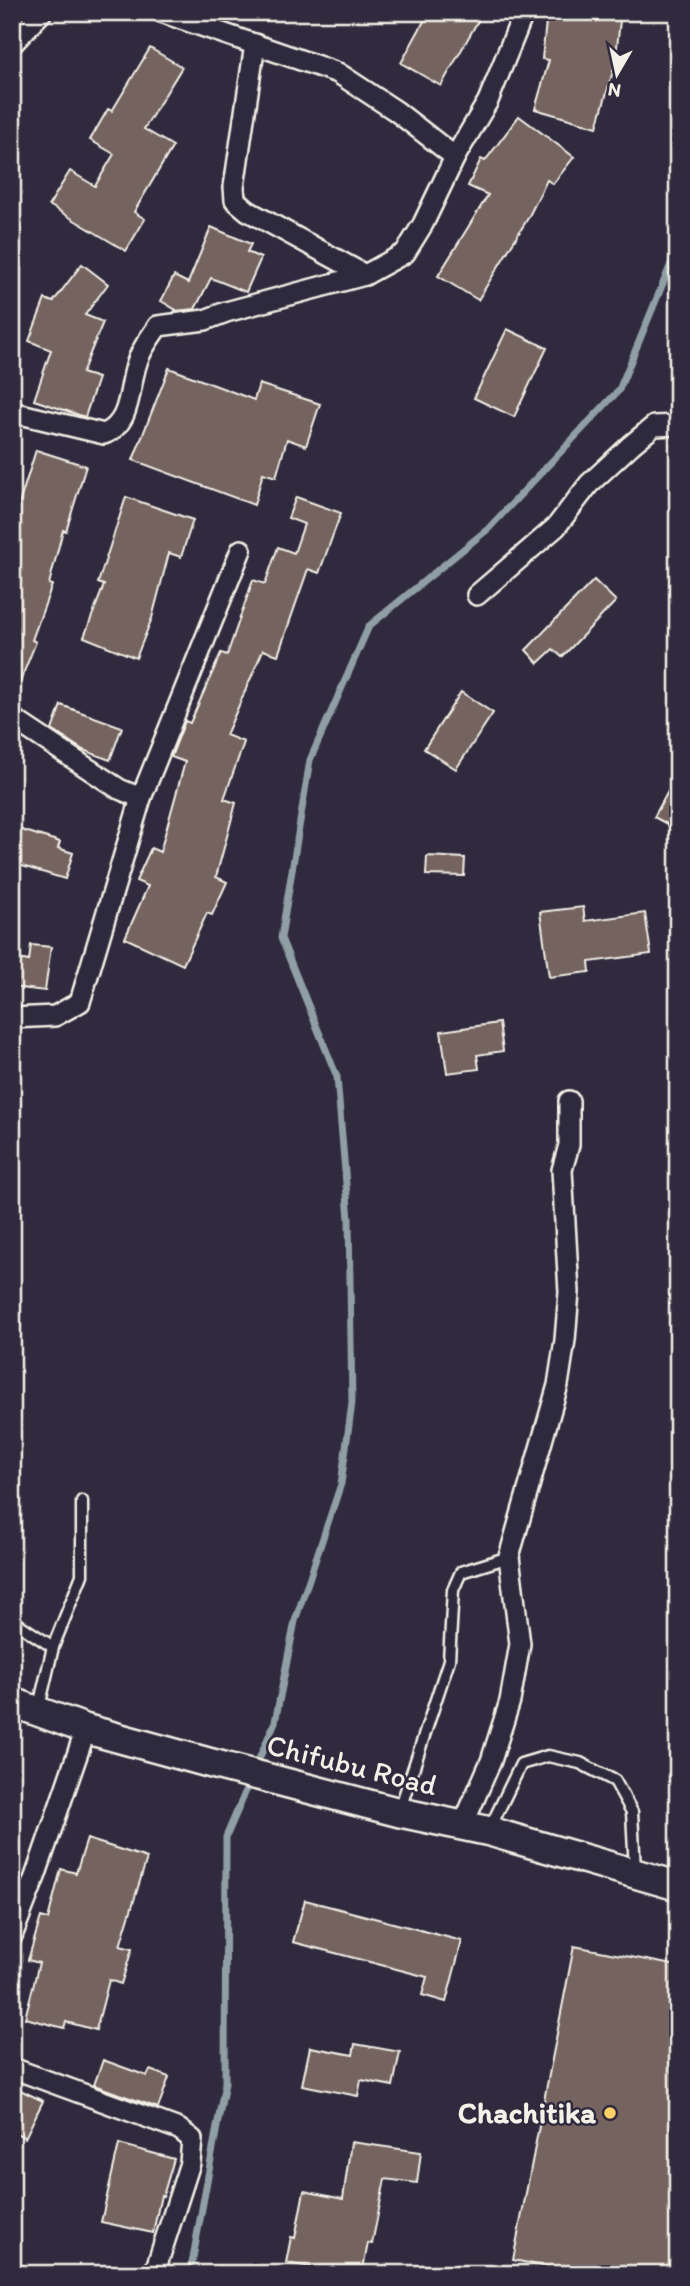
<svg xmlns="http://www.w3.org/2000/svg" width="690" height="2286" font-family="Itim,sans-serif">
  <rect width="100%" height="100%" fill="#2f2a3d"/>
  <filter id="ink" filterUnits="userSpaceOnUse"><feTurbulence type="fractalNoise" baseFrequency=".0143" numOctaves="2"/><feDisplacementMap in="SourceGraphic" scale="14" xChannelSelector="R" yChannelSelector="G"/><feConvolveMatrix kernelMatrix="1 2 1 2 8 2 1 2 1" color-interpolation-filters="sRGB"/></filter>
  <g filter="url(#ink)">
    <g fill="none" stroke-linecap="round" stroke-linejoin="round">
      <!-- stream -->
      <g stroke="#909ea5" stroke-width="7">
        <path d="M 255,1768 L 275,1722 L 295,1621 L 341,1484 L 352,1403 L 349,1219 L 337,1077 L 281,938 L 310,760 L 369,626 L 488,529 L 619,390 L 678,247"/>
        <path d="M 190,2274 L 225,2083 L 226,1837 L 251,1779"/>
      </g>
    </g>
    <!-- building -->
    <g fill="#746361" stroke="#f4f1e8" stroke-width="2">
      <path d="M 429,12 L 483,12 L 441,86 L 401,63 Z"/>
      <path d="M 547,12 L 621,12 L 615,64 L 597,127 L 535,109 L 549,60 L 542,59 Z"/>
      <path d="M 150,48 L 182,67 L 144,129 L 173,146 L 134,212 L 145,219 L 126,251 L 49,205 L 70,171 L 95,186 L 114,154 L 90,140 L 108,109 L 112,111 Z"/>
      <path d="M 519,116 L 574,157 L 553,184 L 547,180 L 528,218 L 478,300 L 438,276 L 488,195 L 468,186 L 481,159 L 485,161 Z"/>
      <path d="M 211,227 L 251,244 L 247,252 L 261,258 L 246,292 L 211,278 L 195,309 L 175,311 L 176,310 L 161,301 L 174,276 L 188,283 Z"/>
      <path d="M 82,264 L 108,284 L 85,315 L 103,322 L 82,373 L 98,378 L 85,417 L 34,400 L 51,350 L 29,341 L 45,299 L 53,302 Z"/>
      <path d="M 507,329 L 547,348 L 514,417 L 474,398 Z"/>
      <path d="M 169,368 L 254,400 L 259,384 L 320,404 L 306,446 L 287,439 L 276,477 L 263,473 L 254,505 L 133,460 Z"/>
      <path d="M 36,450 L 86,466 L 66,531 L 63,530 L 49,584 L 52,585 L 32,640 L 36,642 L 13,699 L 12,526 Z"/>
      <path d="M 126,497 L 193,520 L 181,557 L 169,553 L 152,618 L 136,658 L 84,637 L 104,585 L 98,583 Z"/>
      <path d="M 296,497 L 341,513 L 319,573 L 308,569 L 278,655 L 263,650 L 226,735 L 244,742 L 224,799 L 236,803 L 216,877 L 227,882 L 212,915 L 207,913 L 183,965 L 125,938 L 148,886 L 136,881 L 151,848 L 160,852 L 185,762 L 171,757 L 185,721 L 190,723 L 221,653 L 227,655 L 253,580 L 265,584 L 278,547 L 294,553 L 304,524 L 288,518 Z"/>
      <path d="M 594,580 L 616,601 L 562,657 L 553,649 L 538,663 L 526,650 Z"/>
      <path d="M 461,692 L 493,713 L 456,769 L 424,749 Z"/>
      <path d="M 61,705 L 122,727 L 110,760 L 83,750 L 52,730 Z"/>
      <path d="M 678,773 L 678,830 L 654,817 Z"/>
      <path d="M 12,827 L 60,842 L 58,848 L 73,853 L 65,879 L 12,863 Z"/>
      <path d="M 427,856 L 465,858 L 464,876 L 426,875 Z"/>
      <path d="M 583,907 L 585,921 L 645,913 L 651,954 L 589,962 L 590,972 L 549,977 L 540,912 Z"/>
      <path d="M 31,945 L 51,947 L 45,991 L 12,987 L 12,958 L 29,961 Z"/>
      <path d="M 499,1023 L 503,1051 L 477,1055 L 479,1069 L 447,1073 L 441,1031 Z"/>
      <path d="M 87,1839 L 147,1858 L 120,1946 L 132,1949 L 121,1984 L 109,1980 L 96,2030 L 66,2022 L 64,2028 L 25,2018 L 39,1963 L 28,1960 L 41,1917 L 48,1919 L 61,1869 L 76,1873 Z"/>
      <path d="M 305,1900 L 462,1941 L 446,2002 L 422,1995 L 427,1977 L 293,1942 Z"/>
      <path d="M 574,1946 L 678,1966 L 678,2274 L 583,2274 L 513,2260 Z"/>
      <path d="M 355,2044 L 400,2052 L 393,2086 L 361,2080 L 358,2096 L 302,2085 L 310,2047 L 353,2055 Z"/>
      <path d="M 103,2060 L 147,2076 L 150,2070 L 169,2077 L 158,2108 L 94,2085 Z"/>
      <path d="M 12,2086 L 43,2101 L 25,2138 L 12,2131 Z"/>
      <path d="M 351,2142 L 421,2152 L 417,2183 L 385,2179 L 372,2244 L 368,2243 L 362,2274 L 310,2274 L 311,2267 L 286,2263 L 291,2237 L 295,2238 L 304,2191 L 343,2199 Z"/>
      <path d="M 119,2144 L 174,2159 L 163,2196 L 161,2195 L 153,2233 L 101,2222 Z"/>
    </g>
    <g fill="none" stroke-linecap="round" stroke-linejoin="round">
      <!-- service casing -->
      <g stroke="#f4f1e8" stroke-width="15">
        <g id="service">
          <path d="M 12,1620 L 53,1647"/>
          <path d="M 38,1711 L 53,1647 L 82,1575 L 82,1501"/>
          <path d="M 400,1809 L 449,1660 L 453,1590 L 461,1572 L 509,1557"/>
          <path d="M 490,1828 L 521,1764 L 548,1756 L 580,1763 L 615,1781 L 632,1812 L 635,1871"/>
        </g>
      </g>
      <!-- minor casing -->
      <g stroke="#f4f1e8" stroke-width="24">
        <g id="minor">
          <path d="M 161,12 L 338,73 L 396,111 L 455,157"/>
          <path d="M 12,44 L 42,12"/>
          <path d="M 255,44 L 234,187 L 235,200 L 248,211 L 365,275"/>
          <path d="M 12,412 L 104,434 C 135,422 127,380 140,355 C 145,344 152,335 158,326 L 205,320 L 226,312 L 365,275 L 405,253 L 423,224 L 455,157 L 488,101 L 524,12"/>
          <path d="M 477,595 L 556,527 L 589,484 L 631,445 L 654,426 L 678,425"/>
          <path d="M 12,718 L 119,789 L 141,798 L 241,550"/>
          <path d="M 12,1018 L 55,1016 L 80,1002 L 141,798"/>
          <path d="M 462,1827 L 491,1761 L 510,1701 L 520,1644 L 509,1557 L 558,1385 L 565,1340 L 569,1292 L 562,1170 L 569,1145 L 569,1101"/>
          <path d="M 12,1936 L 35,1877 L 86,1729"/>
          <path d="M 12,2068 L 179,2129 L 192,2139 L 190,2163 L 154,2274"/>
        </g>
      </g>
      <!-- secondary casing -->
      <g stroke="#f4f1e8" stroke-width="33">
        <path id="secondary" d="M 12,1702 L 86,1729 L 210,1763 L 398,1812 L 488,1831 L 678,1886"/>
      </g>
      <!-- service -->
      <use href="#service" stroke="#2f2a3d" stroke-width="10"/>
      <!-- minor -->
      <use href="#minor" stroke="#2f2a3d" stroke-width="19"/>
      <!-- secondary -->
      <use href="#secondary" stroke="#2f2a3d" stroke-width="28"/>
    </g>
  </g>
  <!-- markers -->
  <circle fill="#ffd166" stroke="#2f2a3d" stroke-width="2.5" cx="610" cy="2113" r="7"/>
  <g text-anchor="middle" stroke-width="5" stroke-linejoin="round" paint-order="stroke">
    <!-- street labels -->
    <g font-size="30" fill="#f4f1e8" stroke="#2f2a3d">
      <text transform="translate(352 1765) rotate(14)" y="10">Chifubu Road</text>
    </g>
    <!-- poi labels -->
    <g font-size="30" font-weight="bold" fill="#f4f1e8" stroke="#2f2a3d" text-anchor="end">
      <text x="596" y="2123">Chachitika</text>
    </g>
  </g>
  <!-- margin -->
  <rect width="690" height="2286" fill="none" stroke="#2f2a3d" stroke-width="42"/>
  <rect x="21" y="21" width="648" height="2244" fill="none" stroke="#f4f1e8" stroke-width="2.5" filter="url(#ink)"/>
  <!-- north arrow -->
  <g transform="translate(617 74) rotate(189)" stroke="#2f2a3d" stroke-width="5" paint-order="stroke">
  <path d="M0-5L12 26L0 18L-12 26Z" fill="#f4f1e8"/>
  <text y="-10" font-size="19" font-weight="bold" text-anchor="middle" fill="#f4f1e8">N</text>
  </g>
</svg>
